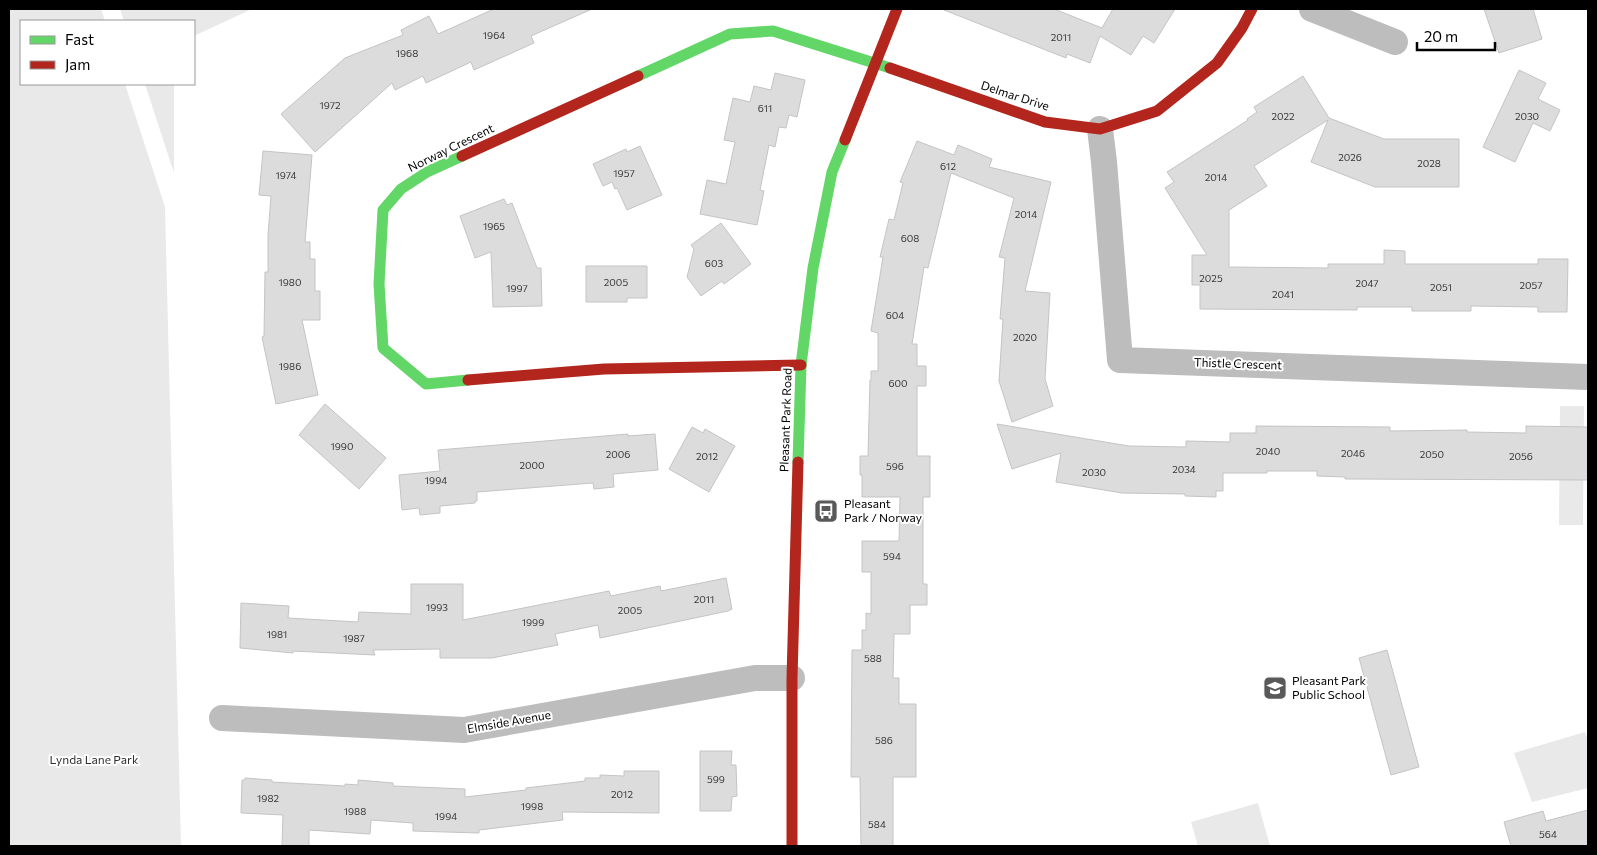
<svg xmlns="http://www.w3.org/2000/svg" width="1597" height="855" font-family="Commissioner,sans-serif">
  <rect width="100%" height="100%" fill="#fff"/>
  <!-- green -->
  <g fill="#e9e9e9">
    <path d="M 9,9 L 101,9 L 105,21 L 21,21 L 21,84 L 125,84 L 165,207 L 181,846 L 9,846 Z"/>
    <path d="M 120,9 L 252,9 L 194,36 L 194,21 L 124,21 Z"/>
    <path d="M 145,84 L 174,84 L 174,173 Z"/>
    <path d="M 1560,406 L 1584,406 L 1583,525 L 1559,525 Z"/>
    <path d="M 1585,732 L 1588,741 L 1588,788 L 1532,802 L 1514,753 Z"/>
    <path d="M 1258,803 L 1270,846 L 1198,846 L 1191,822 Z"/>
  </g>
  <!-- building -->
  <g fill="#dcdcdc" stroke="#c4c4c4">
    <path d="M 494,9 L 592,9 L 531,36 L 534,43 L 474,70 L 471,62 L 426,83 L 423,76 L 395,90 L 392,83 L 315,152 L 281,114 L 345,58 L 403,35 L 401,30 L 429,16 L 438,34 Z"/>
    <path d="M 944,9 L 1054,9 L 1102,28 L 1113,9 L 1175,9 L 1154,43 L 1143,36 L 1131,55 L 1100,36 L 1090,63 L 1067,54 L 1066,58 L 944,10 Z"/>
    <path d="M 1484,9 L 1533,9 L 1542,39 L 1499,53 Z"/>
    <path d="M 1519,70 L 1546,83 L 1538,99 L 1560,110 L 1550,131 L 1533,123 L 1515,162 L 1483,147 Z"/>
    <path d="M 775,73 L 805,80 L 797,117 L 789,115 L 786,128 L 779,127 L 775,147 L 769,145 L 760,190 L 764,191 L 757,225 L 700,214 L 707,180 L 726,184 L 735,142 L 724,140 L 733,98 L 750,102 L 754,86 L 771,90 Z"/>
    <path d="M 1303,76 L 1329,118 L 1384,139 L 1459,139 L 1459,187 L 1375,187 L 1311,162 L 1328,120 L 1254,166 L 1267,186 L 1229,210 L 1229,267 L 1328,268 L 1328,264 L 1384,264 L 1384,250 L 1405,251 L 1405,264 L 1538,264 L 1538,259 L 1568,259 L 1567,312 L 1538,312 L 1538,307 L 1471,306 L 1471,311 L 1412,311 L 1412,307 L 1357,307 L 1357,310 L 1200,309 L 1200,285 L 1192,285 L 1192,255 L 1207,255 L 1165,188 L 1174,182 L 1167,172 L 1248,120 L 1247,119 L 1257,112 L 1254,107 Z"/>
    <path d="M 917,141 L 954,155 L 958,145 L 992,159 L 989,167 L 1051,182 L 1025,291 L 1050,293 L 1045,379 L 1053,406 L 1012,422 L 999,381 L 1003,319 L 1000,319 L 1005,258 L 999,257 L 1014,198 L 951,173 L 928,268 L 924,267 L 912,344 L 917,344 L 917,366 L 926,366 L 926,386 L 917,386 L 917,456 L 930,456 L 930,497 L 923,497 L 923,584 L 927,584 L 927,605 L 910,605 L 910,634 L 894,634 L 893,678 L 899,678 L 899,704 L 916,704 L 916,777 L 893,777 L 893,846 L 861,846 L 860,777 L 851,777 L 852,650 L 862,650 L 862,630 L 866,630 L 866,613 L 871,614 L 871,572 L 862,572 L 862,541 L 899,541 L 900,497 L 862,497 L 862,475 L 860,475 L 860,456 L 868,456 L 870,380 L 871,380 L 871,371 L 878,371 L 878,333 L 871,331 L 883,257 L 880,257 L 889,219 L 894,220 L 903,183 L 900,182 Z"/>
    <path d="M 640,146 L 662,195 L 627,210 L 617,188 L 615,189 L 612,182 L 603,186 L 593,164 L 626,149 L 627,152 Z"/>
    <path d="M 263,151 L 312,155 L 305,242 L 310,242 L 310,259 L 315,259 L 315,291 L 320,291 L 320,320 L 302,320 L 318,395 L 276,404 L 262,337 L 264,336 L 265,272 L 268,272 L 268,235 L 271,196 L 259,195 Z"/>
    <path d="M 504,199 L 507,205 L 512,203 L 537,268 L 541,268 L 542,306 L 493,307 L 491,252 L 475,258 L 460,216 Z"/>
    <path d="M 721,223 L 751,264 L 724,284 L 722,281 L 701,296 L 687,277 L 694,249 L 691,245 Z"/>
    <path d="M 586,266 L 647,266 L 647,298 L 627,298 L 627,302 L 586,302 Z"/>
    <path d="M 325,404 L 386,458 L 359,489 L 299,435 Z"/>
    <path d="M 997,424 L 1129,446 L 1186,447 L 1186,441 L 1230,442 L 1230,433 L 1256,433 L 1256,426 L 1390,427 L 1390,431 L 1467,430 L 1467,432 L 1526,433 L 1526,426 L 1588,427 L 1588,480 L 1345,479 L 1345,477 L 1317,476 L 1317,471 L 1267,471 L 1267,473 L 1223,473 L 1223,491 L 1216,491 L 1216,497 L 1185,496 L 1185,494 L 1122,493 L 1056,482 L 1061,453 L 1012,469 Z"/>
    <path d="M 692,427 L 703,433 L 705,429 L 735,446 L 709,492 L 669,469 Z"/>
    <path d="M 628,434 L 628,436 L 655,434 L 658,470 L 613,474 L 614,487 L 594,489 L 593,483 L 477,492 L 477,501 L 475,501 L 475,503 L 440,506 L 440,513 L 420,515 L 419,508 L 402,510 L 399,475 L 440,471 L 438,450 Z"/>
    <path d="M 726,578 L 732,609 L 728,611 L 600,638 L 598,625 L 555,634 L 558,645 L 492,658 L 440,658 L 440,649 L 373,650 L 375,655 L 293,651 L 293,653 L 240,648 L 241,603 L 289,606 L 288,618 L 358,622 L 359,612 L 411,614 L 411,584 L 463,584 L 463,620 L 609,591 L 611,596 L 660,586 L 661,591 Z"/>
    <path d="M 1387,650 L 1419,767 L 1391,775 L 1359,658 Z"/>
    <path d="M 700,751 L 732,751 L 731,765 L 736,765 L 737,796 L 732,797 L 731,811 L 700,811 Z"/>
    <path d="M 624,771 L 659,771 L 659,813 L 562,812 L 563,820 L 479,830 L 479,833 L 413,831 L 413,823 L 371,820 L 370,834 L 309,830 L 309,846 L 282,846 L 283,815 L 241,813 L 242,780 L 245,780 L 245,778 L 272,780 L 272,782 L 345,786 L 345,784 L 358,785 L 358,780 L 393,783 L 393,786 L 465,789 L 465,797 L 526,790 L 526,788 L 585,781 L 585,778 L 600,778 L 600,775 L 624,776 Z"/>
    <path d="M 1588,810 L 1588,846 L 1511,846 L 1504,822 L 1543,811 L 1546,821 Z"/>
  </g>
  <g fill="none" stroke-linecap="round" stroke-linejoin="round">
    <!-- street -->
    <g stroke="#bdbdbd" stroke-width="26">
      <path d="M 1312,9 L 1395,42"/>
      <path d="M 1100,129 L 1104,162 L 1120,360 L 1588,377"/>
      <path d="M 222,718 L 464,730 L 755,678 L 792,678"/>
    </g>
    <!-- fast -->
    <g stroke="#63d668" stroke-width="11">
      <path d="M 638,76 L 730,34 L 773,31 L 890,68"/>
      <path d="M 462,156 L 427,172 L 401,189 L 383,210 L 379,284 L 383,348 L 426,384 L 468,380"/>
      <path d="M 798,462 L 801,365 L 813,268 L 832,172 L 845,140"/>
    </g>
    <!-- jam -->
    <g stroke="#b3261e" stroke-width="11">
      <path d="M 890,68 L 1045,122 L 1100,129 L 1157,111 L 1217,63 L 1242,28 L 1252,9"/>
      <path d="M 845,140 L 897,9"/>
      <path d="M 462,156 L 638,76"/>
      <path d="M 468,380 L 604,369 L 801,365"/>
      <path d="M 792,846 L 792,678 L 798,462"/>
    </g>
  </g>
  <!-- icons -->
  <defs>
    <g id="bus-square" transform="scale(1.25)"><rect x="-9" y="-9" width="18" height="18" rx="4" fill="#595959" stroke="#fff"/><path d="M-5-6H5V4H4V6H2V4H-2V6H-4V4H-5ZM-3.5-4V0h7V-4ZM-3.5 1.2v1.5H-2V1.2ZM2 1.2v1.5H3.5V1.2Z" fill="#fff"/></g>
    <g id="school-square" transform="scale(1.25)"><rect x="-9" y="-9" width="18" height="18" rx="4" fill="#595959" stroke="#fff"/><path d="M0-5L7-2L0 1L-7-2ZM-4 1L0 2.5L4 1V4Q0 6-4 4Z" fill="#fff"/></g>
  </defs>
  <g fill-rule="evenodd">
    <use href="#bus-square" x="826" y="511"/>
    <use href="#school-square" x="1275" y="688"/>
  </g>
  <g text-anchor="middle" stroke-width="4" stroke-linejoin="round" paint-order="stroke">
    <!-- number labels -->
    <g font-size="10" fill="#373737">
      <text x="494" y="39">1964</text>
      <text x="1061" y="41">2011</text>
      <text x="407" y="57">1968</text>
      <text x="330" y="109">1972</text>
      <text x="765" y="112">611</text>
      <text x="1283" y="120">2022</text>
      <text x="1527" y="120">2030</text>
      <text x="1350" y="161">2026</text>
      <text x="1429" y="167">2028</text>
      <text x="948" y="170">612</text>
      <text x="624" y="177">1957</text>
      <text x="286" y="179">1974</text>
      <text x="1216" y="181">2014</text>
      <text x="1026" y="218">2014</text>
      <text x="494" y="230">1965</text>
      <text x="910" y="242">608</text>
      <text x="714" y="267">603</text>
      <text x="1211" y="282">2025</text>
      <text x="290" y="286">1980</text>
      <text x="616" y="286">2005</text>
      <text x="1367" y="287">2047</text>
      <text x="1531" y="289">2057</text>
      <text x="1441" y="291">2051</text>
      <text x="517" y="292">1997</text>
      <text x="1283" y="298">2041</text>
      <text x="895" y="319">604</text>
      <text x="1025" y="341">2020</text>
      <text x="290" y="370">1986</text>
      <text x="898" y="387">600</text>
      <text x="342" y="450">1990</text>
      <text x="1268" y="455">2040</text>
      <text x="1353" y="457">2046</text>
      <text x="618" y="458">2006</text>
      <text x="1432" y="458">2050</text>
      <text x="707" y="460">2012</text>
      <text x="1521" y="460">2056</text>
      <text x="532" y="469">2000</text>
      <text x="895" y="470">596</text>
      <text x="1184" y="473">2034</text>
      <text x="1094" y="476">2030</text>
      <text x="436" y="484">1994</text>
      <text x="892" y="560">594</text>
      <text x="704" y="603">2011</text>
      <text x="437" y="611">1993</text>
      <text x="630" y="614">2005</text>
      <text x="533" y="626">1999</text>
      <text x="277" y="638">1981</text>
      <text x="354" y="642">1987</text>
      <text x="873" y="662">588</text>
      <text x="884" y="744">586</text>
      <text x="716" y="783">599</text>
      <text x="622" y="798">2012</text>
      <text x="268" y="802">1982</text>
      <text x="532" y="810">1998</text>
      <text x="355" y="815">1988</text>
      <text x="446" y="820">1994</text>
      <text x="877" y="828">584</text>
      <text x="1548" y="838">564</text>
    </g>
    <!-- street labels -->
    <g font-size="12" fill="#000" stroke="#fff">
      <text transform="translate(1015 96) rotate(18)" y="4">Delmar Drive</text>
      <text transform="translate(451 148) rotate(-26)" y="4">Norway Crescent</text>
      <text transform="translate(1238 364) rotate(2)" y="4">Thistle Crescent</text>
      <text transform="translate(786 420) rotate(-88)" y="4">Pleasant Park Road</text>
      <text transform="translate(509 722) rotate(-10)" y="4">Elmside Avenue</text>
    </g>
    <!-- poi labels -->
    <g font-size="12" fill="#000" stroke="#fff" text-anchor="start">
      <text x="844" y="508">Pleasant<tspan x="844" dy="14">Park / Norway</tspan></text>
      <text x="1292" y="685">Pleasant Park<tspan x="1292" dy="14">Public School</tspan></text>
    </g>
    <!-- park labels -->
    <g font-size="12" fill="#2e2e2e" stroke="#fff">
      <text x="94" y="764">Lynda Lane Park</text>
    </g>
  </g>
  <!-- border -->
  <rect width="1597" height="855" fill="none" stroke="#000000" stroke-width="20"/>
  <!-- legend -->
  <rect x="20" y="20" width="175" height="65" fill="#ffffff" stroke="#999999"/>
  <rect x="30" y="36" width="25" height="8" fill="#63d668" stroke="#999999"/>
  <text x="65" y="45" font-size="15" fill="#000000">Fast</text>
  <rect x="30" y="61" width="25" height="8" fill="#b3261e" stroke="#999999"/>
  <text x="65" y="70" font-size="15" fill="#000000">Jam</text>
  <!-- scale -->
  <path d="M1417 42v8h78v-8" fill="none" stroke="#000000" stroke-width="2.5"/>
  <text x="1424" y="42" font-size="15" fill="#000000" stroke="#ffffff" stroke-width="4" paint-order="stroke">20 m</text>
</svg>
